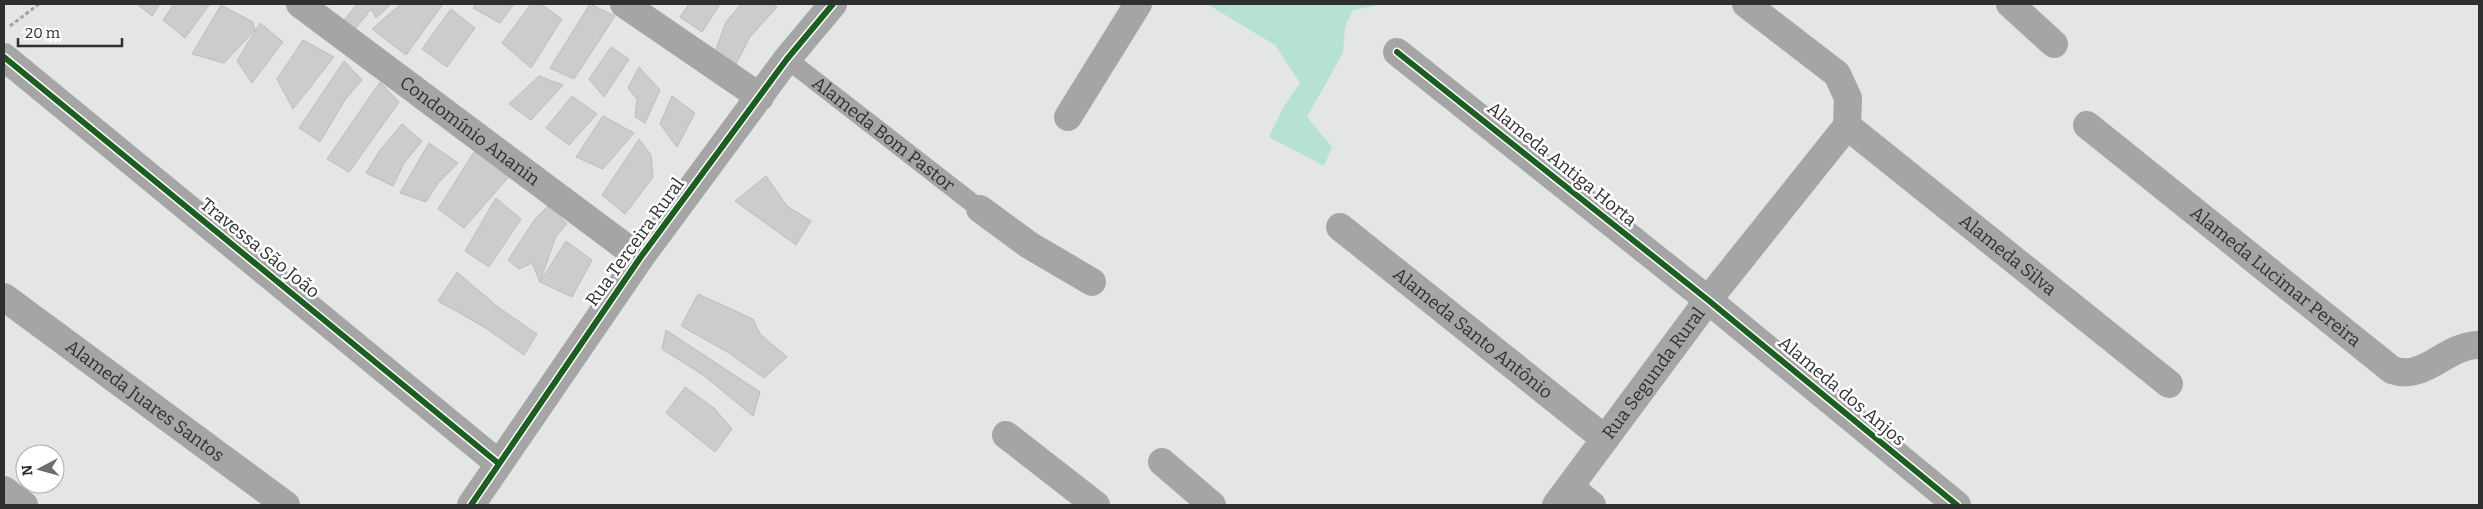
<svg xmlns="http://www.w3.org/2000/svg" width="2483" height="509" font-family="Bitter,serif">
  <rect width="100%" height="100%" fill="#e3e6e5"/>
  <!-- green -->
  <path fill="#b5e2d3" d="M 1207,4 L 1383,4 L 1353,10 L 1345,27 L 1343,53 L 1307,117 L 1332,147 L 1324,166 L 1269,137 L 1284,106 L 1300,83 L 1275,45 Z"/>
  <!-- building -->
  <g fill="#cbcdcc" stroke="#bbbebd">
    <path d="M 137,4 L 160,4 L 152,16 Z"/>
    <path d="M 174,4 L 210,4 L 185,38 L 163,20 Z"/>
    <path d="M 357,4 L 391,4 L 376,18 L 371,9 L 356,28 L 341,24 Z"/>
    <path d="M 401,4 L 443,4 L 406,55 L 372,29 Z"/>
    <path d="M 476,4 L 514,4 L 500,23 L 473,8 Z"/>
    <path d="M 531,4 L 541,4 L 562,19 L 531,68 L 502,43 Z"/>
    <path d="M 590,4 L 615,16 L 574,79 L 550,68 Z"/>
    <path d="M 689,4 L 720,4 L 702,32 L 680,17 Z"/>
    <path d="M 741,4 L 770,4 L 777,7 L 750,37 L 735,66 L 715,52 L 726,22 Z"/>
    <path d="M 221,5 L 253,22 L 255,30 L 224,63 L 192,54 Z"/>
    <path d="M 451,9 L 475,28 L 447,67 L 422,49 Z"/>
    <path d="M 260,23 L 283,42 L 252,83 L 237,61 Z"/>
    <path d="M 303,40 L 334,57 L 293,109 L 277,79 Z"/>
    <path d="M 611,47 L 629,59 L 604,97 L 589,79 Z"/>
    <path d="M 344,61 L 362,80 L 345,100 L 320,142 L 299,128 Z"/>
    <path d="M 639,67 L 660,90 L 645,123 L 635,117 L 637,99 L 628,88 Z"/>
    <path d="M 539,76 L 563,85 L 531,120 L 509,104 Z"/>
    <path d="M 380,82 L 399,102 L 349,172 L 327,159 Z"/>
    <path d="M 572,96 L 597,114 L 569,145 L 546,128 Z"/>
    <path d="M 672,96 L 695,113 L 677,147 L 660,124 Z"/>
    <path d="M 603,116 L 634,133 L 603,169 L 576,157 Z"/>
    <path d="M 402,124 L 422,141 L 404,163 L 393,186 L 366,173 L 380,150 Z"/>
    <path d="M 639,139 L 651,155 L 653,177 L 625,214 L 602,195 Z"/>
    <path d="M 429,143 L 458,163 L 438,183 L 426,202 L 400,193 Z"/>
    <path d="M 474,152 L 514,171 L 464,228 L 438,209 Z"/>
    <path d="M 766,176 L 787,206 L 811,221 L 796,245 L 735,201 Z"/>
    <path d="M 496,198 L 521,219 L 489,267 L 465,251 Z"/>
    <path d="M 549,205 L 567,224 L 556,236 L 540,282 L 532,263 L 519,269 L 508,260 L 535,219 Z"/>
    <path d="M 566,241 L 592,260 L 572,297 L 540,282 Z"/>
    <path d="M 457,272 L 498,307 L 537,334 L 524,355 L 484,327 L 438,301 Z"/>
    <path d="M 698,294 L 753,319 L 760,334 L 787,357 L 764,378 L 729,353 L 681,326 Z"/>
    <path d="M 666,330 L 760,392 L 753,416 L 703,375 L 662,349 Z"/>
    <path d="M 685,387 L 714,408 L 732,429 L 715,452 L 666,413 Z"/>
  </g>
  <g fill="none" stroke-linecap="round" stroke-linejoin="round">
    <!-- path -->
    <path stroke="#a3a5a4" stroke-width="3" stroke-dasharray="4 2.5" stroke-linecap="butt" d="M 10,26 L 39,4"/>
    <!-- lane -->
    <path stroke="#a5a5a5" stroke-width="19" id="s1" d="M 787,59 L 980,209"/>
    <!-- street -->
    <g stroke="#a5a5a5" stroke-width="28">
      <path id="s2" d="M 300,4 L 640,258"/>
      <path d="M 624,4 L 760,97"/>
      <path d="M 1746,4 L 1837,74 L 1848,98 L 1847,126"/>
      <path d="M 2010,4 L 2054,44"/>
      <path d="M 1397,52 L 1708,300 L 1957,505"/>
      <path d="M 4,57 L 498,463"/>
      <path d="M 1068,117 L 1138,4"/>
      <path id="s3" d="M 2087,125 L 2392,370 C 2425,382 2445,345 2479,345"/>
      <path id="s4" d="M 1847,126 L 2169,384"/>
      <path d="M 980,209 L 1029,245 L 1092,282"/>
      <path id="s5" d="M 1340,227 L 1605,439"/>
      <path id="s6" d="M 4,297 L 286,505"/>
      <path d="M 1006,435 L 1096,505"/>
      <path d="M 1162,462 L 1212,505"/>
      <path d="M 1570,487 L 1592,505"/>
      <path d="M 4,490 L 24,505"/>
      <path d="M 471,505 L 640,258 L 787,59 L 833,4"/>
      <path id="s7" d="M 1556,505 L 1708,300 L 1847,126"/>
    </g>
    <!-- cycleway casing -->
    <g stroke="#fff" stroke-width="9">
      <g id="cycleway">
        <path d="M 1397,52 L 1708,300 L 1957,505"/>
        <path d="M 4,57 L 498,463"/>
        <path d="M 471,505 L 640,258 L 787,59 L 833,4"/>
      </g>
    </g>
    <!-- cycleway -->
    <use href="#cycleway" stroke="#1b5e20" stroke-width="6"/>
  </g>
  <g text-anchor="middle" stroke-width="5" stroke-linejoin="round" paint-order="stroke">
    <!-- street labels -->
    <g font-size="18" fill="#2e2f2f" stroke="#fff">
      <text dy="6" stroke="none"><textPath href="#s2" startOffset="212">Condomínio Ananin</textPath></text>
      <text dy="6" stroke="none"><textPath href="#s1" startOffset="122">Alameda Bom Pastor</textPath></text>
      <text transform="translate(1562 164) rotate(39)" y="6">Alameda Antiga Horta</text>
      <text transform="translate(635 242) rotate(-54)" y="6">Rua Terceira Rural</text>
      <text transform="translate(260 248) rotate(39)" y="6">Travessa São João</text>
      <text dy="6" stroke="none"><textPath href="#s4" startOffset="206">Alameda Silva</textPath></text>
      <text dy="6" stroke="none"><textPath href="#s3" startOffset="242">Alameda Lucimar Pereira</textPath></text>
      <text dy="6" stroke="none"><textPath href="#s5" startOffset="170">Alameda Santo Antônio</textPath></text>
      <text dy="6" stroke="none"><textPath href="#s7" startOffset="164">Rua Segunda Rural</textPath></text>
      <text transform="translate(1842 391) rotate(40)" y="6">Alameda dos Anjos</text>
      <text dy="6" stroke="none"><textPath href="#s6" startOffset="175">Alameda Juares Santos</textPath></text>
    </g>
  </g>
  <!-- border -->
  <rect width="2483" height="509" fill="none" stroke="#2e2f2f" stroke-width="10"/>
  <!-- north arrow -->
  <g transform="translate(40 469) rotate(264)"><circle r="24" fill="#ffffff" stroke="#abacac"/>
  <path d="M0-4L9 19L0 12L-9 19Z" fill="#6d6f6f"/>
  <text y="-8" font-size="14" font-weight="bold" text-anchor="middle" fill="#2e2f2f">N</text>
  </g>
  <!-- scale -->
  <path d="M18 38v8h104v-8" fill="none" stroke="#2e2f2f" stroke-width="2.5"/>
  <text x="25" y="38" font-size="15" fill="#2e2f2f" stroke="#ffffff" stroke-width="4" paint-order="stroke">20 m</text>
</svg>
